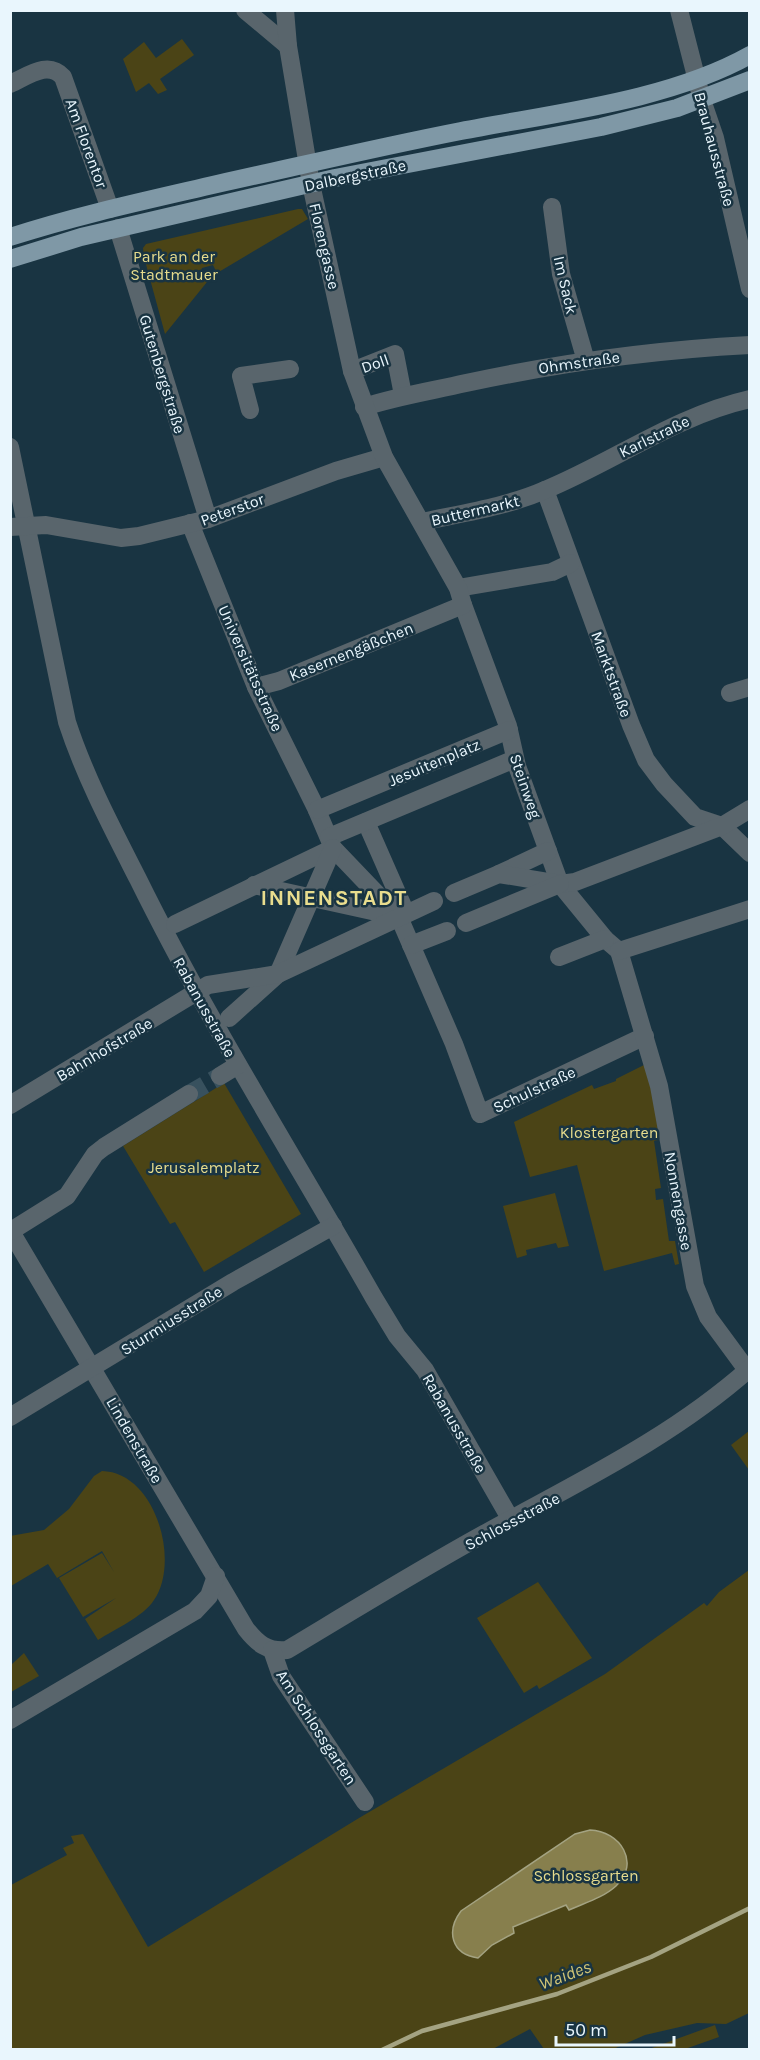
<svg xmlns="http://www.w3.org/2000/svg" width="760" height="2060" font-family="Karla,sans-serif">
  <rect width="100%" height="100%" fill="#193442"/>
  <!-- green -->
  <g fill="#4b4416">
    <path d="M 182,39 L 194,55 L 160,79 L 167,90 L 158,94 L 149,83 L 136,92 L 123,59 L 144,42 L 156,58 Z"/>
    <path d="M 298,209 L 302,209 L 308,219 L 217,273 L 213,265 L 202,268 L 200,274 L 207,282 L 165,334 L 144,257 L 143,248 L 146,244 Z"/>
    <path d="M 646,1064 L 652,1081 L 659,1140 L 654,1141 L 661,1188 L 655,1189 L 656,1200 L 663,1199 L 669,1241 L 675,1241 L 679,1264 L 675,1265 L 672,1253 L 604,1271 L 577,1165 L 530,1177 L 514,1122 L 592,1085 L 594,1089 L 616,1081 L 616,1079 Z"/>
    <path d="M 224,1083 L 301,1214 L 204,1272 L 175,1222 L 170,1224 L 123,1146 Z"/>
    <path d="M 555,1193 L 569,1246 L 558,1248 L 556,1243 L 526,1250 L 527,1255 L 517,1258 L 503,1206 Z"/>
    <path d="M 749,1431 L 749,1470 L 731,1445 Z"/>
    <path d="M 102,1471 C 155,1472 181,1561 154,1600 C 143,1617 115,1629 98,1640 L 85,1619 L 116,1598 L 83,1617 L 59,1578 L 102,1553 L 114,1572 L 102,1551 L 57,1578 L 48,1564 L 11,1586 L 10,1536 L 44,1530 L 69,1509 L 94,1476 Z"/>
    <path d="M 749,1570 L 749,2013 L 726,2024 L 697,2023 L 645,2035 L 611,2050 L 544,2049 L 530,2029 L 491,2050 L 11,2050 L 11,1885 L 67,1855 L 63,1848 L 74,1843 L 71,1836 L 83,1834 L 148,1947 L 359,1818 L 605,1674 L 704,1603 L 707,1606 L 719,1592 Z"/>
    <path d="M 538,1582 L 592,1658 L 539,1689 L 537,1685 L 524,1693 L 477,1618 Z"/>
    <path d="M 24,1653 L 39,1676 L 11,1692 L 11,1665 Z"/>
    <path d="M 715,2025 L 719,2037 L 685,2049 L 649,2049 Z"/>
  </g>
  <!-- water -->
  <path fill="#877f4d" stroke="#a4a382" stroke-width="1.5" d="M 590,1830 C 620,1831 641,1863 616,1886 C 603,1898 584,1903 569,1910 L 566,1905 L 513,1927 L 514,1933 L 492,1945 L 478,1958 C 451,1954 446,1931 461,1911 L 575,1834 Z"/>
  <g fill="none" stroke-linecap="round" stroke-linejoin="round">
    <!-- stream -->
    <path stroke="#a4a382" stroke-width="4.5" d="M 382,2050 L 422,2031 L 557,1994 L 651,1957 L 750,1908"/>
    <!-- minor-tunnel -->
    <path stroke="#38515e" stroke-width="18" stroke-dasharray="18 9" stroke-linecap="butt" d="M 189,1094 L 220,1076"/>
    <!-- minor -->
    <g stroke="#59656c" stroke-width="18">
      <path d="M 245,10 L 288,46"/>
      <path d="M 679,10 L 702,100 L 715,138 L 750,289"/>
      <path d="M 10,84 C 28,76 48,60 63,77 L 110,209"/>
      <path d="M 552,207 L 561,274 L 586,361"/>
      <path d="M 118,228 L 208,519"/>
      <path d="M 352,371 L 395,354 L 403,395"/>
      <path d="M 364,407 C 398,396 431,391 466,383 C 559,363 654,350 750,345"/>
      <path d="M 250,410 L 241,376 L 290,369"/>
      <path d="M 10,447 L 67,722 C 85,777 112,828 138,879 C 209,1023 295,1159 374,1298 L 397,1336 L 425,1370 L 511,1520"/>
      <path d="M 545,490 L 631,725 L 646,760 L 664,784 L 695,817 L 722,826 L 750,853"/>
      <path d="M 422,522 C 463,513 506,507 545,490 C 615,461 675,416 750,399"/>
      <path d="M 190,523 L 256,687 L 316,808 L 333,848 L 399,917 L 454,1044 L 480,1114 L 645,1036"/>
      <path d="M 10,527 L 46,525 L 121,538 L 139,536 L 208,519 L 336,471 L 384,457"/>
      <path d="M 458,588 L 552,572 L 571,563"/>
      <path d="M 463,605 L 508,726 L 517,766 L 560,884 L 605,939 L 619,951"/>
      <path d="M 256,687 L 279,681 L 463,605 L 458,588 L 384,457 L 352,371 L 311,184 L 288,46 L 285,10"/>
      <path d="M 730,693 L 750,687"/>
      <path d="M 317,810 L 509,730"/>
      <path d="M 366,822 L 406,913"/>
      <path d="M 329,837 L 515,759"/>
      <path d="M 499,874 L 548,851"/>
      <path d="M 254,885 L 399,917"/>
      <path d="M 454,893 L 499,874 L 560,884 L 575,882 L 722,826 L 750,809"/>
      <path d="M 466,923 L 560,884"/>
      <path d="M 175,924 L 333,848"/>
      <path d="M 411,945 L 447,931"/>
      <path d="M 619,951 L 659,1086 L 695,1286 L 708,1317 L 747,1370"/>
      <path d="M 619,951 L 750,909"/>
      <path d="M 559,957 L 605,939"/>
      <path d="M 229,1018 L 278,974 L 333,848"/>
      <path d="M 220,1076 L 238,1065"/>
      <path d="M 10,1105 L 208,985 L 278,974 L 434,901"/>
      <path d="M 10,1230 L 246,1629 C 257,1643 267,1652 287,1650 C 352,1611 417,1571 484,1534 C 576,1483 670,1439 750,1368"/>
      <path d="M 11,1231 L 67,1196 L 95,1154 L 104,1147 L 189,1094"/>
      <path d="M 10,1417 L 233,1282 L 333,1226"/>
      <path d="M 272,1650 L 281,1676 L 365,1802"/>
      <path d="M 10,1720 L 195,1611 L 209,1596 L 216,1576"/>
    </g>
    <!-- major -->
    <g stroke="#7f98a6" stroke-width="18">
      <path d="M 10,237 C 78,215 148,200 217,184 C 299,166 379,147 461,131 C 553,113 668,101 750,55"/>
      <path d="M 10,259 L 81,237 L 335,178 L 601,127 L 677,108 L 750,80"/>
    </g>
  </g>
  <g text-anchor="middle" stroke-width="5" stroke-linejoin="round" paint-order="stroke">
    <!-- street labels -->
    <g font-size="16" fill="#e9f6fd" stroke="#193442">
      <text transform="translate(87 143) rotate(70)" y="6">Am Florentor</text>
      <text transform="translate(715 149) rotate(75)" y="6">Brauhausstraße</text>
      <text transform="translate(355 175) rotate(-12)" y="6">Dalbergstraße</text>
      <text transform="translate(325 246) rotate(77)" y="6">Florengasse</text>
      <text transform="translate(566 285) rotate(77)" y="6">Im Sack</text>
      <text transform="translate(579 362) rotate(-8)" y="6">Ohmstraße</text>
      <text transform="translate(375 363) rotate(-19)" y="6">Doll</text>
      <text transform="translate(163 374) rotate(73)" y="6">Gutenbergstraße</text>
      <text transform="translate(654 436) rotate(-26)" y="6">Karlstraße</text>
      <text transform="translate(232 509) rotate(-20)" y="6">Peterstor</text>
      <text transform="translate(475 510) rotate(-13)" y="6">Buttermarkt</text>
      <text transform="translate(351 651) rotate(-22)" y="6">Kasernengäßchen</text>
      <text transform="translate(251 668) rotate(66)" y="6">Universitätsstraße</text>
      <text transform="translate(612 674) rotate(70)" y="6">Marktstraße</text>
      <text transform="translate(434 762) rotate(-23)" y="6">Jesuitenplatz</text>
      <text transform="translate(526 786) rotate(71)" y="6">Steinweg</text>
      <text transform="translate(205 1007) rotate(61)" y="6">Rabanusstraße</text>
      <text transform="translate(104 1049) rotate(-31)" y="6">Bahnhofstraße</text>
      <text transform="translate(534 1089) rotate(-25)" y="6">Schulstraße</text>
      <text transform="translate(679 1201) rotate(80)" y="6">Nonnengasse</text>
      <text transform="translate(171 1320) rotate(-32)" y="6">Sturmiusstraße</text>
      <text transform="translate(455 1423) rotate(60)" y="6">Rabanusstraße</text>
      <text transform="translate(135 1440) rotate(60)" y="6">Lindenstraße</text>
      <text transform="translate(512 1521) rotate(-28)" y="6">Schlossstraße</text>
      <text transform="translate(317 1727) rotate(57)" y="6">Am Schlossgarten</text>
    </g>
    <!-- park labels -->
    <g font-size="16" fill="#e7dc8d" stroke="#193442">
      <text x="174" y="262">Park an der<tspan x="174" dy="18">Stadtmauer</tspan></text>
      <text x="609" y="1138">Klostergarten</text>
      <text x="204" y="1173">Jerusalemplatz</text>
      <text x="586" y="1881">Schlossgarten</text>
    </g>
    <!-- water labels -->
    <g font-size="18" font-style="italic" fill="#cec274" stroke="#193442">
      <text transform="translate(565 1975) rotate(-20)" y="6">Waides</text>
    </g>
    <!-- district labels -->
    <g font-size="22" font-weight="bold" letter-spacing="1.5" fill="#e9dd8e" stroke="#193442">
      <text x="334" y="905">INNENSTADT</text>
    </g>
  </g>
  <!-- border -->
  <rect width="760" height="2060" fill="none" stroke="#e9f6fd" stroke-width="24"/>
  <!-- scale -->
  <path d="M556 2036v9h118v-9" fill="none" stroke="#e9f6fd" stroke-width="3"/>
  <text x="565" y="2036" font-size="18" fill="#e9f6fd" stroke="#193442" stroke-width="4.5" paint-order="stroke">50 m</text>
</svg>
